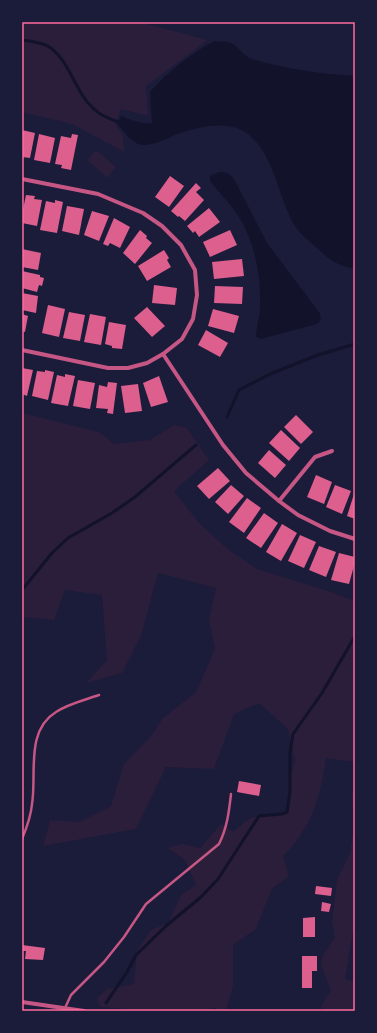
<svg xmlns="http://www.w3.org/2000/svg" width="377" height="1033" font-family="Raleway,sans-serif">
  <rect width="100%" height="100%" fill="#1b1b3a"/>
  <!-- green -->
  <g fill="#2a1e3b">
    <path d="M 22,22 L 139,22 L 208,40 L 146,86 L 148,116 L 121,109 L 115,124 L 123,136 L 124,152 L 72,124 L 22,112 Z"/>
    <path d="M 96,150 L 116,167 L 107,178 L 87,160 Z"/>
    <path d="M 22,413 L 99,432 L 114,444 L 150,440 L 174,425 L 187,428 L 209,460 L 174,491 L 199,523 L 230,551 L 257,569 L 328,591 L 355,601 L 355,762 L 326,758 C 322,786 316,814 299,837 C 295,844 289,850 283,856 L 289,876 L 272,889 L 256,929 L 233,945 L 233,986 L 226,1011 L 221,1011 L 213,1007 L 208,1011 L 147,1011 L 100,1007 L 97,998 L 107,989 L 134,984 L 137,951 L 151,930 L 168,923 L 181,895 L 196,885 L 185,860 L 168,848 L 182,844 L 200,848 L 221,824 L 233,832 L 250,818 L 288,812 L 289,784 L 295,760 L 288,729 L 259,703 L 234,714 L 214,769 L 166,767 L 136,829 L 43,846 L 50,820 L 79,822 L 111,806 L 124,764 L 152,735 L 162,719 L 196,692 L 215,649 L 209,620 L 216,588 L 158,573 L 141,636 L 122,673 L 86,683 L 107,660 L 102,595 L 65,590 L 54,620 L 22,617 Z"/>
    <path d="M 355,774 L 355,920 L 345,979 L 355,982 L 355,1011 L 322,1011 L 321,1006 L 331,990 L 321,965 L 322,957 L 335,938 L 332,922 L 337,880 L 350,853 L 354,827 L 352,797 Z"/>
  </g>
  <!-- water -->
  <g fill="#12122b">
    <path d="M 215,41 C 221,42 228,41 233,44 C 240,49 244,56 252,59 C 286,69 320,74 355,76 L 355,269 C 336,265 330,260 316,247 C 309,241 300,234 295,226 C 292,222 290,217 288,212 C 277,187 271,152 248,134 C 228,119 197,127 175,135 C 166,139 154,145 143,145 C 132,144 124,132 118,124 L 121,116 C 130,120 142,124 152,123 L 150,92 C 167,73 192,52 215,41 Z"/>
    <path d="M 219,172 C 227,172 229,173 234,179 L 267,243 L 319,312 C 321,317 322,320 317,324 L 268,337 L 261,339 L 256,337 C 256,327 260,317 260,306 C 261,276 255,243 239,217 C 231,204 220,194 210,181 L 210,176 Z"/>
  </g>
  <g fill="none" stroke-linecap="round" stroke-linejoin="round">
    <!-- stream -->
    <g stroke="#12122b" stroke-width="3">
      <path d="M 22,40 C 30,41 39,42 46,45 C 70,58 74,92 94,109 C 101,116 112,120 121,123"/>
      <path d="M 227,417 L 239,390 L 270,374 L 318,355 L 355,344"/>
      <path d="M 22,590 L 52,553 L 68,538 L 112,513 L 135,497 L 196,445"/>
      <path d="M 106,1003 L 127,972 L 136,955 L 166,926 L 201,897 L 218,879 L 259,816 L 282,814 L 287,812 L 290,792 L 290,753 L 293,734 L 322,693 L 355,636"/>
    </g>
  </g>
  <!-- building -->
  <g fill="#dd5f8e">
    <path d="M 22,130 L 35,133 L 30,158 L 22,157 Z"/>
    <path d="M 39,134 L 55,138 L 50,163 L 34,160 Z"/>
    <path d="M 72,134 L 78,135 L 71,170 L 61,168 L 62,165 L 55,164 L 61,136 L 71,138 Z"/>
    <path d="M 170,176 L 184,186 L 169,207 L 155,197 Z"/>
    <path d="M 196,183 L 201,188 L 196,192 L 204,200 L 185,221 L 179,216 L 178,217 L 171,211 Z"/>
    <path d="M 26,195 L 35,196 L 34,199 L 42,200 L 37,226 L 22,223 L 22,214 Z"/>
    <path d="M 55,200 L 63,202 L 57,233 L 40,230 L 46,201 L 55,203 Z"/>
    <path d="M 67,206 L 84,209 L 79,235 L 62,231 Z"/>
    <path d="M 209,208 L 220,222 L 199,237 L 195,231 L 193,233 L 187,226 Z"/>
    <path d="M 92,211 L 109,216 L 99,241 L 84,235 Z"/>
    <path d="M 114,218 L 130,227 L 120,248 L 110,243 L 108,246 L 103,244 Z"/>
    <path d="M 140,230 L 147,236 L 146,238 L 152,243 L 135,264 L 123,253 Z"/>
    <path d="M 230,230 L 237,245 L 210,257 L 203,242 Z"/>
    <path d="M 22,249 L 41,253 L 38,270 L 22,267 Z"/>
    <path d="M 164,250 L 169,258 L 167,260 L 171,267 L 147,281 L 138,266 Z"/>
    <path d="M 242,259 L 244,276 L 214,279 L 212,262 Z"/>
    <path d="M 22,271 L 40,275 L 40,277 L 44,278 L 42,286 L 39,285 L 37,292 L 22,288 Z"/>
    <path d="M 154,285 L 177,288 L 175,305 L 152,303 Z"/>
    <path d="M 215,286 L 243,287 L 242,304 L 214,303 Z"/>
    <path d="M 22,293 L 38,296 L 36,313 L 22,310 Z"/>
    <path d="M 48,305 L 65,309 L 59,337 L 42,333 Z"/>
    <path d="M 147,307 L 165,326 L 152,337 L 134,318 Z"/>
    <path d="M 213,309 L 239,316 L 234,333 L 208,326 Z"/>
    <path d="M 69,312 L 85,315 L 80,341 L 63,338 Z"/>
    <path d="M 22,314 L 28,316 L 25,332 L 22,331 Z"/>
    <path d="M 90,314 L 106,317 L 101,345 L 84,342 Z"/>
    <path d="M 109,322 L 126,325 L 122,349 L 112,348 L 112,346 L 105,344 Z"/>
    <path d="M 206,330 L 228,343 L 220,357 L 198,345 Z"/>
    <path d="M 22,368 L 33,370 L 27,396 L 22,394 Z"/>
    <path d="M 45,370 L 54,372 L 48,400 L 32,396 L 37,371 L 45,372 Z"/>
    <path d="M 65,374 L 75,376 L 68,406 L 51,403 L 57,375 L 65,377 Z"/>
    <path d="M 159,376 L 168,402 L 151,407 L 143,383 Z"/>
    <path d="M 78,380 L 95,383 L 90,409 L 73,406 Z"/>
    <path d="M 108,382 L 117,383 L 113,414 L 107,413 L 108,409 L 96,408 L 99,385 L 107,387 Z"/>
    <path d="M 138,384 L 142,411 L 125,413 L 121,386 Z"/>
    <path d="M 296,415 L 313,432 L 301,444 L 284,427 Z"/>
    <path d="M 281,430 L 300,448 L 289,461 L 269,443 Z"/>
    <path d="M 269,450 L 286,465 L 275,478 L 258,463 Z"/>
    <path d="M 218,468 L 230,481 L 209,499 L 197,486 Z"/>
    <path d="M 316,475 L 332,482 L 324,504 L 307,497 Z"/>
    <path d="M 231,485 L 244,496 L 228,514 L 215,502 Z"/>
    <path d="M 335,485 L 351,491 L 342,514 L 326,507 Z"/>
    <path d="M 355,491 L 355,519 L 347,516 Z"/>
    <path d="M 247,498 L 261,508 L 244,533 L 229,522 Z"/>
    <path d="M 264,513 L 278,523 L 261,548 L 246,538 Z"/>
    <path d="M 282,524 L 297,533 L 281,561 L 266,552 Z"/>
    <path d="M 300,535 L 316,542 L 304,568 L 288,561 Z"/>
    <path d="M 319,546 L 336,552 L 326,577 L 309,570 Z"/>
    <path d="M 339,553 L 355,557 L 355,562 L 349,584 L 331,580 Z"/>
    <path d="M 239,781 L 261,785 L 259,796 L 237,792 Z"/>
    <path d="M 316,886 L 332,888 L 331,896 L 315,894 Z"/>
    <path d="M 322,902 L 331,904 L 329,912 L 321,911 Z"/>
    <path d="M 315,917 L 315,937 L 303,937 L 303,918 Z"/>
    <path d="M 22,945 L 45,948 L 43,960 L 25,959 L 26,951 L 22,951 Z"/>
    <path d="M 302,956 L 317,956 L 317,971 L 312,971 L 312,988 L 302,988 Z"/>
  </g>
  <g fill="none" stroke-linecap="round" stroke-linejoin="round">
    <!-- service -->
    <g stroke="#c65784" stroke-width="2.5">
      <path d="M 22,839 C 27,827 31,816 32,804 C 37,774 25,731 56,712 C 68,704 85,700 99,695"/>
      <path d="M 65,1008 L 71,995 L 104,962 L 124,937 L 146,904 L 219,844 C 227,828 229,812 231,794"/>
    </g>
    <!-- minor -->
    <g stroke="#c65784" stroke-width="4">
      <path d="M 22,179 L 98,194 L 143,213 L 162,226 L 181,245 L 195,270 L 197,295 L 193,319 L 182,339 L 163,354 L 147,363 L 128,368 L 108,368 L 22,350"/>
      <path d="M 163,354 L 223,445 L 246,473 L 279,501 L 298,515 L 330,531 L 355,539"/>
      <path d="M 279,501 L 315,457 L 332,451"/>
      <path d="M 22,1002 L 84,1011"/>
    </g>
  </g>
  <!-- border -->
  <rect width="377" height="1033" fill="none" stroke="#1b1b3a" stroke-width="46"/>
  <rect x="23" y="23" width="331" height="987" fill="none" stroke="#ff6b9d" stroke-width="1.5"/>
</svg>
